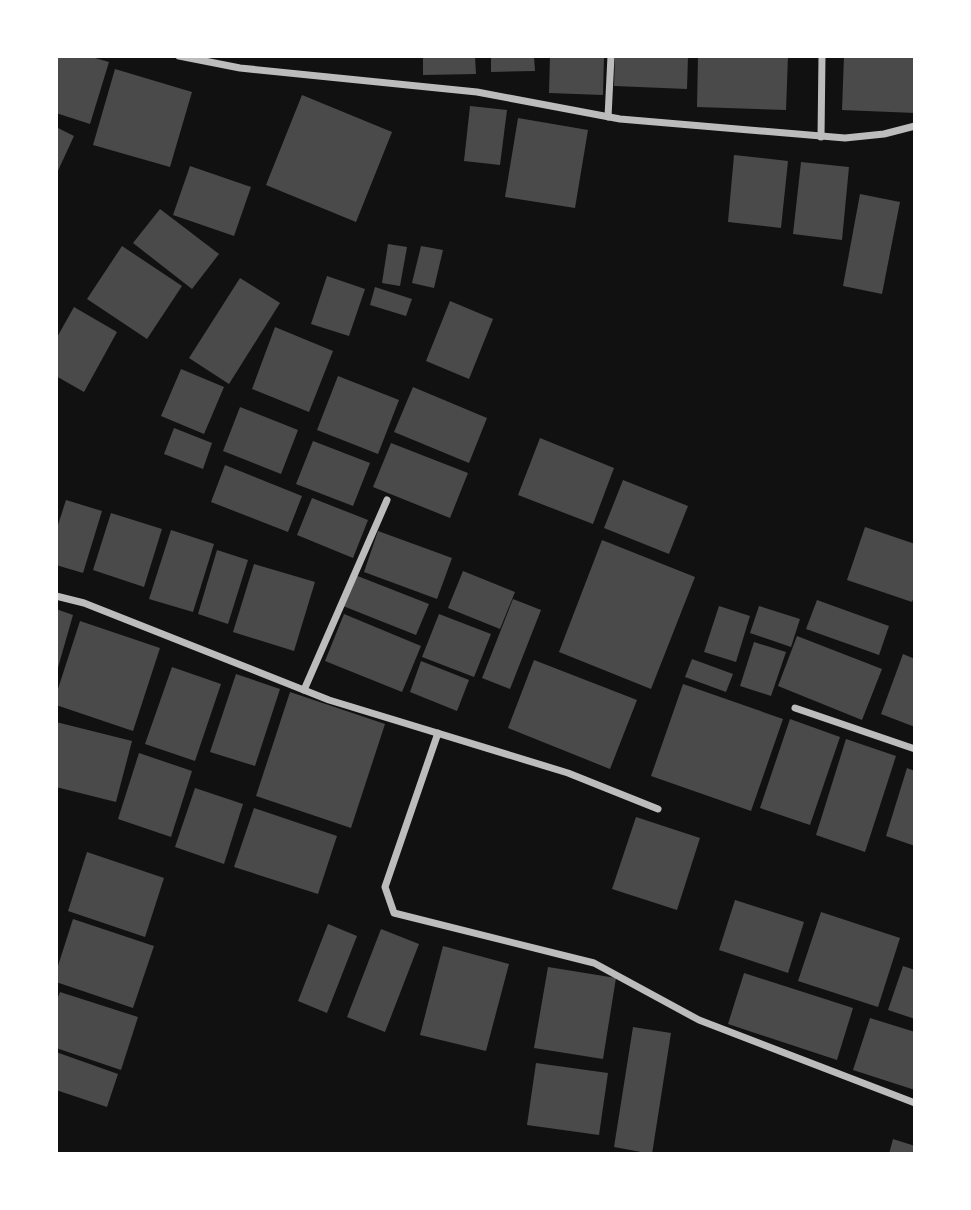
<svg xmlns="http://www.w3.org/2000/svg" width="971" height="1210" font-family="'Golos Text',sans-serif">
  <rect width="100%" height="100%" fill="#111"/>
  <!-- building -->
  <g fill="#4a4a4a">
    <path d="M 57,56 L 88,56 L 109,62 L 90,124 L 56,113 Z"/>
    <path d="M 423,56 L 475,56 L 476,74 L 423,75 Z"/>
    <path d="M 491,56 L 534,56 L 535,71 L 491,72 Z"/>
    <path d="M 550,56 L 604,56 L 603,95 L 549,93 Z"/>
    <path d="M 615,56 L 688,56 L 687,89 L 614,86 Z"/>
    <path d="M 698,56 L 788,56 L 786,110 L 697,107 Z"/>
    <path d="M 844,56 L 915,56 L 915,113 L 842,110 Z"/>
    <path d="M 115,69 L 192,92 L 170,167 L 93,145 Z"/>
    <path d="M 302,95 L 392,132 L 356,222 L 266,185 Z"/>
    <path d="M 470,106 L 507,110 L 500,165 L 464,161 Z"/>
    <path d="M 518,118 L 588,130 L 575,208 L 505,197 Z"/>
    <path d="M 56,127 L 74,136 L 56,175 Z"/>
    <path d="M 734,155 L 788,161 L 781,228 L 728,222 Z"/>
    <path d="M 801,162 L 849,167 L 842,240 L 793,234 Z"/>
    <path d="M 190,166 L 251,187 L 234,236 L 173,215 Z"/>
    <path d="M 860,194 L 900,202 L 882,294 L 843,286 Z"/>
    <path d="M 160,209 L 219,254 L 192,289 L 133,243 Z"/>
    <path d="M 388,244 L 407,247 L 400,286 L 382,283 Z"/>
    <path d="M 122,246 L 182,286 L 147,339 L 87,299 Z"/>
    <path d="M 421,246 L 443,250 L 434,288 L 412,283 Z"/>
    <path d="M 327,276 L 365,289 L 349,336 L 311,324 Z"/>
    <path d="M 240,278 L 280,303 L 229,384 L 189,358 Z"/>
    <path d="M 375,287 L 412,299 L 406,316 L 370,305 Z"/>
    <path d="M 450,301 L 493,319 L 469,379 L 426,361 Z"/>
    <path d="M 74,307 L 117,332 L 84,392 L 56,376 L 56,339 Z"/>
    <path d="M 275,327 L 333,351 L 309,412 L 252,389 Z"/>
    <path d="M 181,369 L 224,387 L 204,434 L 161,416 Z"/>
    <path d="M 338,376 L 399,400 L 378,454 L 317,430 Z"/>
    <path d="M 413,387 L 487,418 L 469,463 L 394,432 Z"/>
    <path d="M 240,407 L 298,430 L 281,474 L 223,451 Z"/>
    <path d="M 174,428 L 212,443 L 203,469 L 164,454 Z"/>
    <path d="M 540,438 L 614,468 L 593,524 L 518,495 Z"/>
    <path d="M 313,441 L 370,463 L 353,506 L 296,484 Z"/>
    <path d="M 391,443 L 468,473 L 450,518 L 373,487 Z"/>
    <path d="M 225,465 L 302,496 L 288,532 L 211,502 Z"/>
    <path d="M 623,480 L 688,506 L 669,554 L 604,528 Z"/>
    <path d="M 312,498 L 368,520 L 353,558 L 297,535 Z"/>
    <path d="M 66,500 L 102,511 L 83,573 L 56,565 L 56,531 Z"/>
    <path d="M 111,513 L 162,529 L 144,587 L 93,570 Z"/>
    <path d="M 865,527 L 915,544 L 915,594 L 912,602 L 847,580 Z"/>
    <path d="M 171,530 L 214,544 L 193,612 L 149,599 Z"/>
    <path d="M 378,531 L 452,558 L 437,599 L 364,572 Z"/>
    <path d="M 602,540 L 695,577 L 651,689 L 559,652 Z"/>
    <path d="M 217,550 L 248,560 L 228,624 L 198,614 Z"/>
    <path d="M 254,564 L 315,582 L 294,651 L 233,632 Z"/>
    <path d="M 463,571 L 515,592 L 500,629 L 448,608 Z"/>
    <path d="M 355,575 L 429,604 L 416,635 L 343,606 Z"/>
    <path d="M 513,599 L 541,610 L 510,689 L 482,678 Z"/>
    <path d="M 817,600 L 889,626 L 879,655 L 806,629 Z"/>
    <path d="M 719,606 L 750,616 L 736,662 L 704,652 Z"/>
    <path d="M 759,606 L 800,619 L 791,647 L 750,633 Z"/>
    <path d="M 56,609 L 73,615 L 57,671 L 56,671 Z"/>
    <path d="M 344,614 L 421,646 L 402,692 L 325,661 Z"/>
    <path d="M 439,614 L 491,634 L 474,677 L 422,657 Z"/>
    <path d="M 80,621 L 160,648 L 133,731 L 56,705 L 56,695 Z"/>
    <path d="M 797,636 L 882,669 L 862,720 L 778,686 Z"/>
    <path d="M 754,642 L 786,652 L 771,696 L 740,686 Z"/>
    <path d="M 903,654 L 915,659 L 915,727 L 881,714 Z"/>
    <path d="M 692,659 L 733,674 L 726,692 L 685,677 Z"/>
    <path d="M 534,660 L 637,700 L 610,769 L 508,728 Z"/>
    <path d="M 421,661 L 469,680 L 457,711 L 410,692 Z"/>
    <path d="M 172,667 L 221,684 L 195,761 L 145,744 Z"/>
    <path d="M 236,674 L 280,689 L 255,766 L 210,752 Z"/>
    <path d="M 683,684 L 783,719 L 751,811 L 651,776 Z"/>
    <path d="M 290,692 L 385,724 L 351,828 L 256,796 Z"/>
    <path d="M 790,719 L 840,737 L 810,825 L 760,808 Z"/>
    <path d="M 56,722 L 132,741 L 116,802 L 56,787 Z"/>
    <path d="M 846,739 L 896,756 L 865,852 L 816,835 Z"/>
    <path d="M 139,753 L 192,771 L 171,837 L 118,819 Z"/>
    <path d="M 907,768 L 915,771 L 915,846 L 886,836 Z"/>
    <path d="M 195,788 L 243,804 L 224,864 L 175,847 Z"/>
    <path d="M 254,808 L 337,836 L 318,894 L 234,867 Z"/>
    <path d="M 636,817 L 700,838 L 677,910 L 612,889 Z"/>
    <path d="M 87,852 L 164,878 L 145,937 L 68,911 Z"/>
    <path d="M 735,900 L 804,922 L 788,973 L 719,950 Z"/>
    <path d="M 821,912 L 900,938 L 878,1007 L 798,981 Z"/>
    <path d="M 73,919 L 154,946 L 133,1008 L 56,982 L 56,972 Z"/>
    <path d="M 328,924 L 357,936 L 327,1013 L 298,1001 Z"/>
    <path d="M 381,929 L 419,944 L 385,1032 L 347,1017 Z"/>
    <path d="M 443,946 L 509,964 L 486,1051 L 420,1035 Z"/>
    <path d="M 903,966 L 915,970 L 915,1019 L 888,1010 Z"/>
    <path d="M 548,967 L 616,978 L 603,1059 L 534,1048 Z"/>
    <path d="M 744,973 L 853,1008 L 837,1060 L 728,1024 Z"/>
    <path d="M 60,992 L 138,1017 L 121,1070 L 56,1048 L 56,1002 Z"/>
    <path d="M 870,1018 L 915,1032 L 915,1090 L 853,1070 Z"/>
    <path d="M 633,1027 L 671,1033 L 652,1154 L 614,1147 Z"/>
    <path d="M 56,1052 L 118,1074 L 107,1107 L 56,1090 Z"/>
    <path d="M 536,1063 L 608,1073 L 599,1135 L 527,1125 Z"/>
    <path d="M 893,1139 L 915,1146 L 915,1154 L 889,1154 Z"/>
  </g>
  <g fill="none" stroke-linecap="round" stroke-linejoin="round">
    <!-- minor -->
    <g stroke="#bcbcbc" stroke-width="7">
      <path d="M 179,56 L 240,68 L 477,92 L 620,119 L 845,138 L 884,134 L 915,126"/>
      <path d="M 608,117 L 611,56"/>
      <path d="M 821,137 L 822,56"/>
      <path d="M 56,596 L 84,603 L 329,700 L 568,773 L 658,809"/>
      <path d="M 304,690 L 387,500"/>
      <path d="M 795,708 L 915,749"/>
      <path d="M 438,733 L 385,887 L 394,913 L 594,963 L 699,1020 L 915,1103"/>
    </g>
  </g>
  <!-- border -->
  <rect width="971" height="1210" fill="none" stroke="#ffffff" stroke-width="116"/>
</svg>
